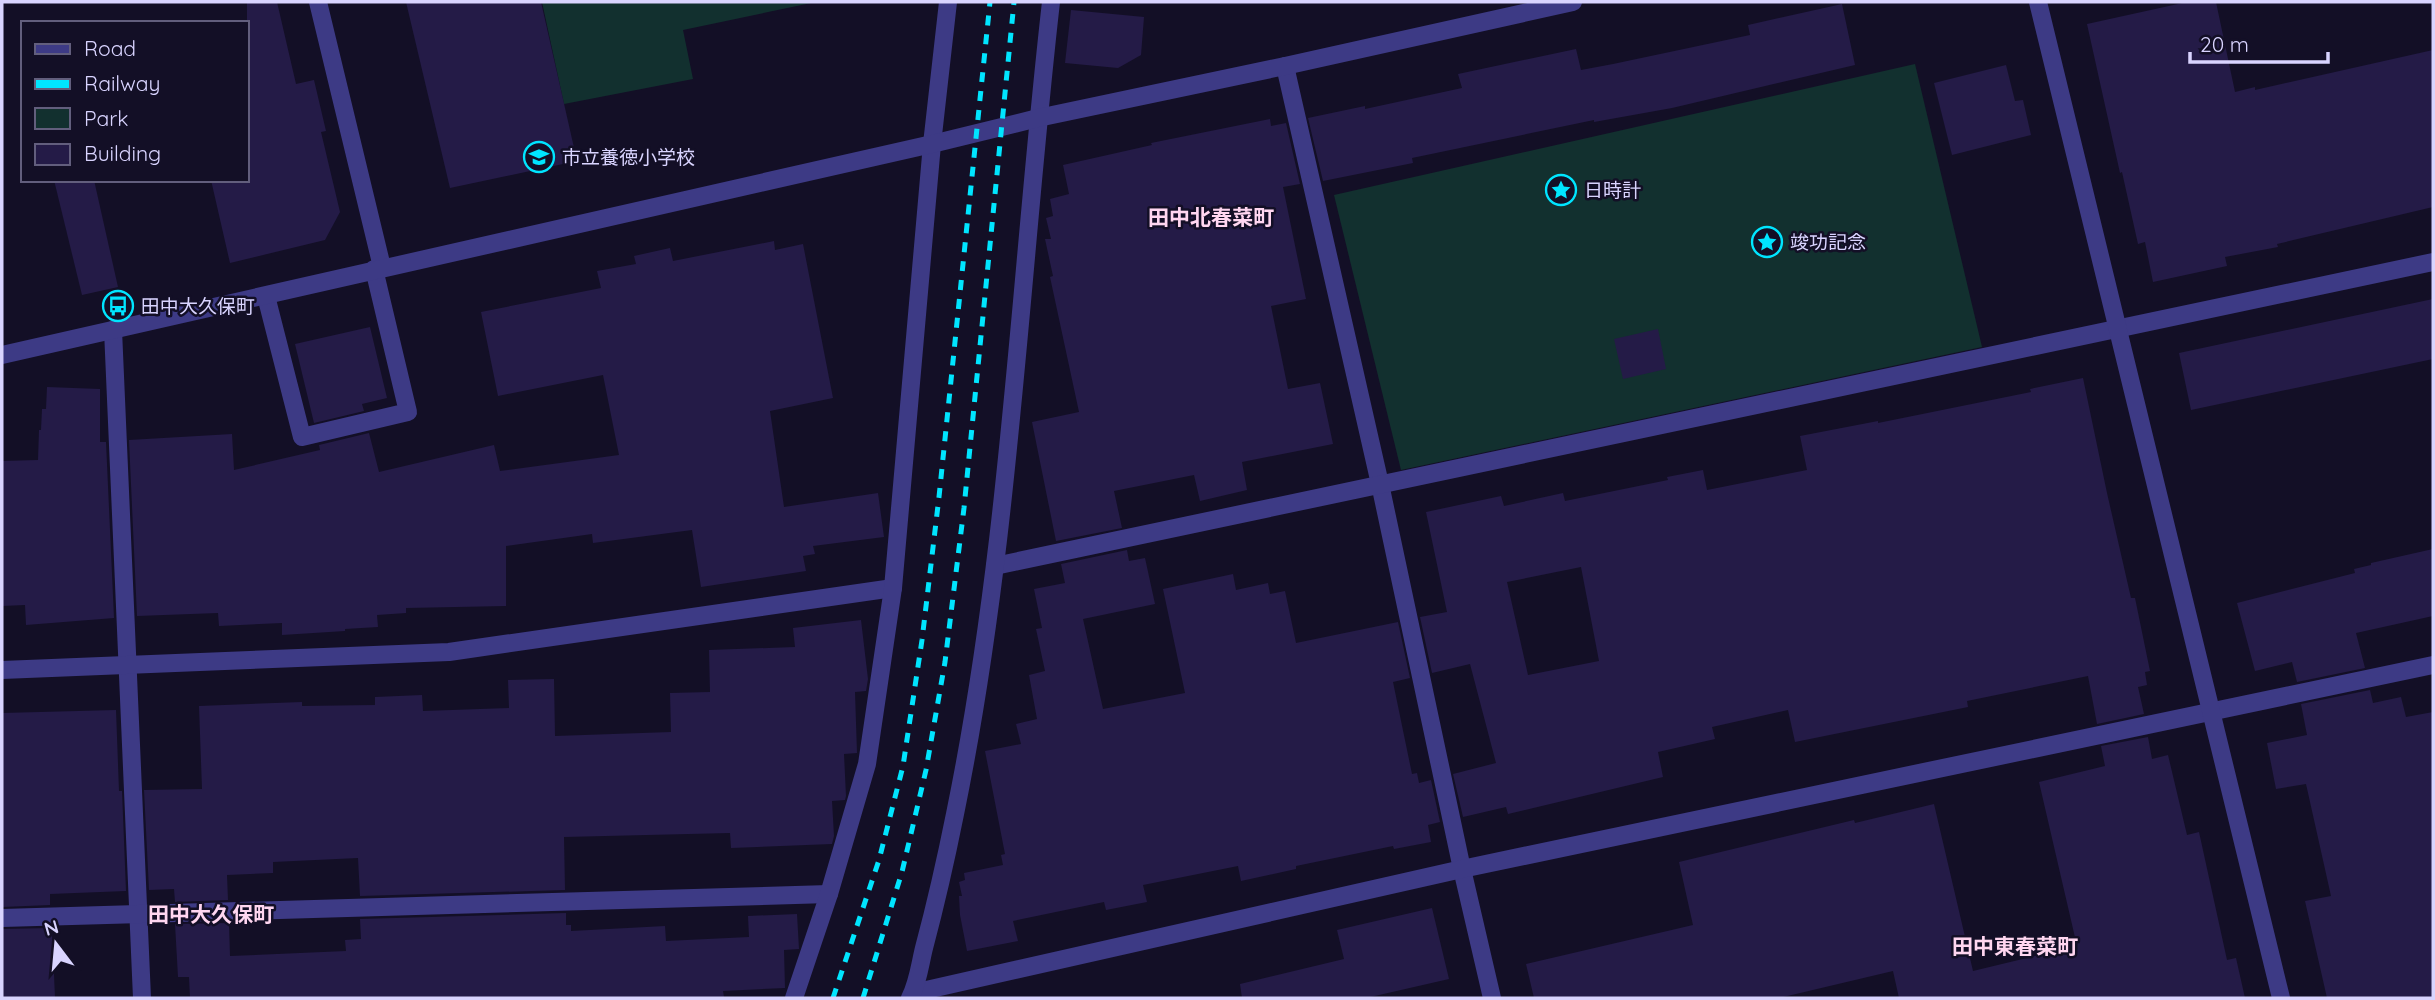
<svg xmlns="http://www.w3.org/2000/svg" width="2435" height="1000" font-family="Quicksand,'Noto Sans JP',sans-serif">
  <rect width="100%" height="100%" fill="#130f26"/>
  <!-- green -->
  <g fill="#12302f">
    <path d="M 542,2 L 816,2 L 683,30 L 693,79 L 564,104 Z"/>
    <path d="M 1915,64 L 1982,347 L 1401,470 L 1334,195 Z"/>
  </g>
  <!-- building -->
  <g fill="#241b47" fill-rule="evenodd">
    <path d="M 247,2 L 277,2 L 296,84 L 314,80 L 326,131 L 321,132 L 340,212 L 325,240 L 230,263 L 211,180 L 247,180 Z"/>
    <path d="M 406,2 L 541,2 L 577,161 L 450,188 Z"/>
    <path d="M 2187,2 L 2216,2 L 2235,92 L 2255,87 L 2255,90 L 2433,50 L 2433,207 L 2277,244 L 2278,247 L 2225,257 L 2227,266 L 2153,282 L 2145,242 L 2138,244 L 2122,172 L 2120,173 L 2087,24 Z"/>
    <path d="M 1842,4 L 1855,65 L 1672,108 L 1594,122 L 1594,120 L 1412,158 L 1413,163 L 1323,181 L 1308,118 L 1365,106 L 1365,109 L 1462,88 L 1458,74 L 1576,49 L 1581,70 L 1613,64 L 1750,35 L 1748,25 Z"/>
    <path d="M 1071,10 L 1144,17 L 1141,55 L 1118,68 L 1065,63 Z"/>
    <path d="M 2006,65 L 2015,101 L 2023,100 L 2031,135 L 1952,155 L 1934,83 Z"/>
    <path d="M 1270,119 L 1271,126 L 1286,123 L 1300,184 L 1283,187 L 1306,299 L 1271,306 L 1288,389 L 1320,383 L 1333,444 L 1242,462 L 1247,490 L 1200,501 L 1194,475 L 1114,491 L 1122,528 L 1056,541 L 1032,422 L 1079,412 L 1050,277 L 1053,276 L 1045,239 L 1051,239 L 1046,218 L 1053,216 L 1050,199 L 1069,194 L 1063,165 L 1152,145 L 1151,143 Z"/>
    <path d="M 54,180 L 94,180 L 118,287 L 82,295 Z"/>
    <path d="M 774,241 L 775,250 L 803,244 L 833,398 L 770,411 L 784,507 L 878,493 L 884,537 L 813,546 L 815,554 L 803,556 L 806,571 L 701,587 L 692,530 L 593,543 L 592,534 L 506,546 L 506,606 L 406,608 L 406,613 L 377,615 L 378,627 L 345,629 L 345,631 L 282,635 L 282,623 L 219,626 L 218,613 L 137,616 L 129,440 L 232,434 L 234,470 L 320,450 L 319,445 L 369,433 L 379,472 L 494,445 L 500,471 L 619,455 L 603,375 L 498,396 L 481,312 L 601,288 L 597,271 L 636,264 L 634,256 L 670,248 L 673,261 Z"/>
    <path d="M 2433,299 L 2433,359 L 2191,410 L 2179,353 Z"/>
    <path d="M 370,327 L 387,398 L 362,404 L 364,411 L 314,423 L 295,344 Z"/>
    <path d="M 1658,329 L 1666,369 L 1623,379 L 1614,339 Z"/>
    <path d="M 2083,378 L 2107,493 L 2131,598 L 2135,598 L 2150,671 L 2145,672 L 2147,685 L 2138,687 L 2144,714 L 2097,724 L 2088,676 L 1967,701 L 1968,707 L 1795,742 L 1788,710 L 1712,727 L 1715,739 L 1658,752 L 1663,777 L 1508,814 L 1506,807 L 1463,817 L 1453,774 L 1496,763 L 1470,664 L 1432,673 L 1420,617 L 1447,612 L 1426,512 L 1501,496 L 1504,506 L 1563,493 L 1565,501 L 1668,480 L 1667,477 L 1703,470 L 1707,490 L 1807,470 L 1800,436 L 1878,421 L 1878,423 L 2031,392 L 2030,389 ZM 1581,567 L 1599,661 L 1528,675 L 1507,582 Z"/>
    <path d="M 47,387 L 100,389 L 100,442 L 106,442 L 114,618 L 26,625 L 25,605 L 2,606 L 2,461 L 38,460 L 39,430 L 41,430 L 42,409 L 46,409 Z"/>
    <path d="M 2433,549 L 2433,616 L 2356,633 L 2365,668 L 2297,682 L 2292,662 L 2255,671 L 2237,603 L 2355,573 L 2354,569 L 2371,565 L 2371,563 Z"/>
    <path d="M 1127,550 L 1129,561 L 1145,558 L 1155,604 L 1083,619 L 1103,709 L 1185,693 L 1163,589 L 1233,574 L 1236,590 L 1268,583 L 1270,594 L 1285,591 L 1296,643 L 1398,622 L 1410,678 L 1393,682 L 1412,774 L 1417,773 L 1419,783 L 1431,780 L 1440,822 L 1428,825 L 1431,842 L 1394,849 L 1393,846 L 1296,866 L 1296,869 L 1241,881 L 1238,866 L 1143,885 L 1147,902 L 1106,910 L 1104,902 L 1013,921 L 1018,941 L 967,951 L 960,915 L 959,896 L 962,896 L 959,882 L 965,880 L 964,873 L 1003,865 L 1001,855 L 1005,854 L 985,751 L 1021,744 L 1016,724 L 1037,719 L 1029,675 L 1045,671 L 1036,629 L 1042,628 L 1034,589 L 1065,583 L 1061,564 Z"/>
    <path d="M 861,620 L 868,679 L 866,691 L 855,692 L 857,753 L 844,754 L 846,796 L 845,800 L 832,801 L 834,836 L 832,844 L 731,848 L 730,833 L 564,837 L 565,890 L 360,896 L 358,858 L 273,862 L 273,873 L 227,875 L 228,900 L 175,902 L 174,889 L 149,890 L 144,790 L 202,789 L 199,706 L 302,702 L 302,706 L 375,705 L 375,697 L 422,695 L 423,711 L 509,708 L 508,680 L 554,679 L 555,736 L 671,732 L 670,693 L 710,692 L 709,650 L 795,647 L 793,628 Z"/>
    <path d="M 2370,690 L 2373,703 L 2401,697 L 2406,717 L 2433,712 L 2433,998 L 2327,998 L 2305,901 L 2331,896 L 2306,784 L 2276,789 L 2267,743 L 2307,735 L 2301,704 Z"/>
    <path d="M 116,710 L 119,791 L 122,791 L 126,891 L 50,894 L 50,905 L 2,907 L 2,713 Z"/>
    <path d="M 2148,737 L 2152,759 L 2168,755 L 2187,835 L 2199,832 L 2227,960 L 2236,958 L 2245,998 L 1899,998 L 1893,971 L 1779,998 L 1534,998 L 1526,964 L 1693,925 L 1679,862 L 1854,820 L 1855,823 L 1934,804 L 1973,971 L 2077,946 L 2039,782 L 2105,766 L 2101,746 Z"/>
    <path d="M 1432,908 L 1449,979 L 1366,998 L 1242,998 L 1240,984 L 1344,959 L 1337,930 Z"/>
    <path d="M 566,913 L 566,925 L 571,925 L 571,931 L 665,926 L 666,941 L 749,937 L 748,916 L 797,914 L 799,949 L 784,950 L 785,988 L 723,991 L 724,997 L 704,998 L 190,998 L 189,977 L 178,977 L 175,924 L 229,923 L 230,956 L 346,951 L 345,940 L 361,939 L 360,919 Z"/>
    <path d="M 52,928 L 55,998 L 2,998 L 2,929 Z"/>
  </g>
  <g fill="none" stroke-linecap="round" stroke-linejoin="round">
    <!-- service -->
    <path stroke="#3d3a85" stroke-width="18" d="M 266,296 L 302,437 L 408,412 L 374,269"/>
    <!-- minor -->
    <g stroke="#3d3a85" stroke-width="18">
      <path d="M 318,2 L 382,267"/>
      <path d="M 1285,66 L 1380,484 L 1462,869 L 1492,998"/>
      <path d="M 113,330 L 142,998"/>
      <path d="M 995,566 L 2433,262"/>
      <path d="M 2,670 L 449,652 L 893,588"/>
      <path d="M 2,918 L 829,894"/>
      <path d="M 913,993 L 1462,869 L 2433,665"/>
      <path d="M 794,998 L 829,894 L 867,764 L 893,588 L 932,144 L 948,2"/>
      <path d="M 910,998 C 918,983 920,964 924,948 C 936,903 946,859 955,814 C 1010,546 1020,273 1051,2"/>
    </g>
    <!-- tertiary -->
    <g stroke="#3d3a85" stroke-width="18">
      <path d="M 2038,2 L 2281,998"/>
      <path d="M 2,355 L 932,144 L 1038,118 L 1285,66 L 1573,2"/>
    </g>
    <!-- rail -->
    <g stroke="#00e5ff" stroke-width="5" stroke-dasharray="10 9" stroke-linecap="butt">
      <path d="M 833,998 L 879,860 L 903,766 L 922,640 L 939,497 L 990,2"/>
      <path d="M 863,998 L 902,872 L 926,770 L 945,662 L 964,508 L 1014,2"/>
    </g>
  </g>
  <!-- icons -->
  <defs>
    <g id="school-ring" transform="scale(1.575)"><circle r="9.5" fill="#130f26" stroke="#00e5ff" stroke-width="1.5"/><path d="M0-5L7-2L0 1L-7-2ZM-4 1L0 2.5L4 1V4Q0 6-4 4Z" fill="#00e5ff"/></g>
    <g id="sight-ring" transform="scale(1.575)"><circle r="9.5" fill="#130f26" stroke="#00e5ff" stroke-width="1.5"/><path d="M0-6L1.8-2.2L6-1.7L2.9 1.2L3.7 5.4L0 3.3L-3.7 5.4L-2.9 1.2L-6-1.7L-1.8-2.2Z" fill="#00e5ff"/></g>
    <g id="bus-ring" transform="scale(1.575)"><circle r="9.5" fill="#130f26" stroke="#00e5ff" stroke-width="1.5"/><path d="M-5-6H5V4H4V6H2V4H-2V6H-4V4H-5ZM-3.5-4V0h7V-4ZM-3.5 1.2v1.5H-2V1.2ZM2 1.2v1.5H3.5V1.2Z" fill="#00e5ff"/></g>
  </defs>
  <g fill-rule="evenodd">
    <use href="#school-ring" x="539" y="157"/>
    <use href="#sight-ring" x="1561" y="190"/>
    <use href="#sight-ring" x="1767" y="242"/>
    <use href="#bus-ring" x="118" y="306"/>
  </g>
  <g text-anchor="middle" stroke-width="5" stroke-linejoin="round" paint-order="stroke">
    <!-- poi labels -->
    <g font-size="19" fill="#d9d4ff" stroke="#130f26" text-anchor="start">
      <text x="562" y="164">市立養徳小学校</text>
      <text x="1584" y="197">日時計</text>
      <text x="1790" y="249">竣功記念</text>
      <text x="141" y="313">田中大久保町</text>
    </g>
    <!-- neighbourhood labels -->
    <g font-size="21" font-weight="bold" fill="#ffd6f0" stroke="#130f26">
      <text x="1211" y="225">田中北春菜町</text>
      <text x="211" y="922">田中大久保町</text>
      <text x="2015" y="954">田中東春菜町</text>
    </g>
  </g>
  <!-- border -->
  <rect width="2435" height="1000" fill="none" stroke="#d9d4ff" stroke-width="7"/>
  <!-- legend -->
  <rect x="21" y="21" width="228" height="161" fill="#130f26" stroke="#625e7d" stroke-width="2"/>
  <rect x="35" y="44" width="35" height="10" fill="#3d3a85" stroke="#625e7d" stroke-width="2"/>
  <text x="84" y="56" font-size="21" fill="#d9d4ff">Road</text>
  <rect x="35" y="79" width="35" height="10" fill="#00e5ff" stroke="#625e7d" stroke-width="2"/>
  <text x="84" y="91" font-size="21" fill="#d9d4ff">Railway</text>
  <rect x="35" y="108" width="35" height="21" fill="#12302f" stroke="#625e7d" stroke-width="2"/>
  <text x="84" y="126" font-size="21" fill="#d9d4ff">Park</text>
  <rect x="35" y="144" width="35" height="21" fill="#241b47" stroke="#625e7d" stroke-width="2"/>
  <text x="84" y="161" font-size="21" fill="#d9d4ff">Building</text>
  <!-- north arrow -->
  <g transform="translate(56 944) rotate(344)" stroke="#130f26" stroke-width="5" paint-order="stroke">
  <path d="M0-5L12 26L0 18L-12 26Z" fill="#d9d4ff"/>
  <text y="-10" font-size="19" font-weight="bold" text-anchor="middle" fill="#d9d4ff">N</text>
  </g>
  <!-- scale -->
  <path d="M2190 52v10h138v-10" fill="none" stroke="#d9d4ff" stroke-width="3.5"/>
  <text x="2200" y="52" font-size="21" fill="#d9d4ff" stroke="#130f26" stroke-width="5" paint-order="stroke">20 m</text>
</svg>
